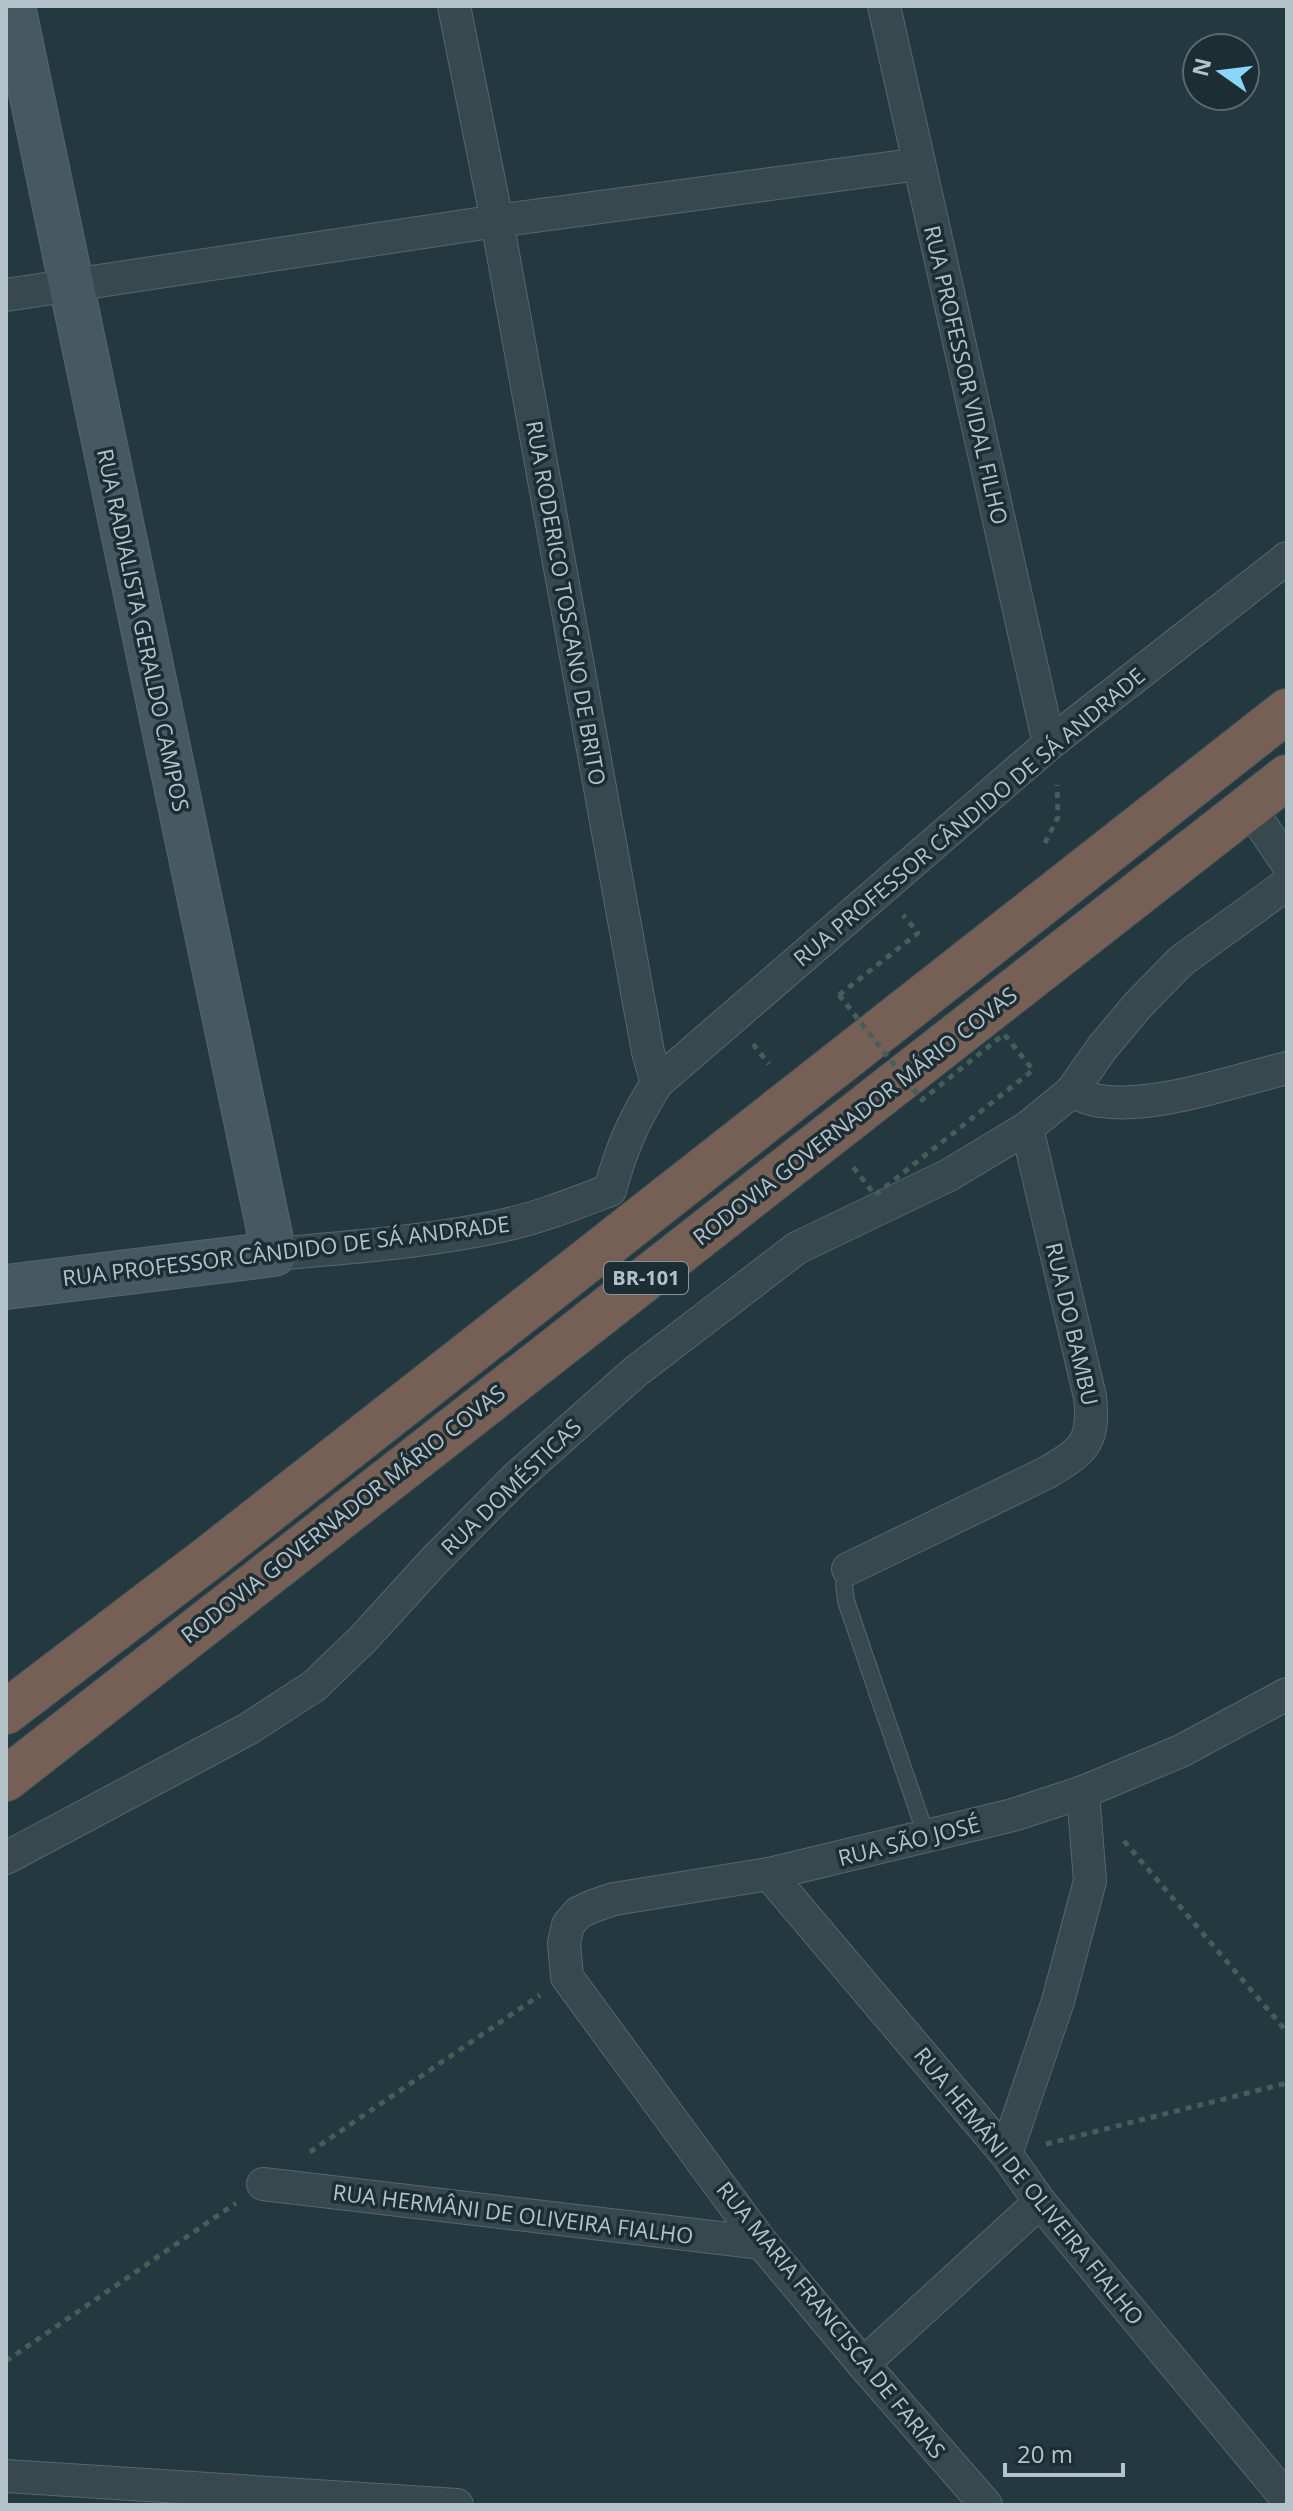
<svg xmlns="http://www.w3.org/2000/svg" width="1293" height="2511" font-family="'Open Sans',sans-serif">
  <rect width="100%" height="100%" fill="#243840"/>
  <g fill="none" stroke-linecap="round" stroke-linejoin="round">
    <!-- lane casing -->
    <g stroke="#56666d" stroke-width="18">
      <path id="lane" d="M 848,1569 L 844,1584 L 846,1601 L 927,1838"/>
    </g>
    <!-- street casing -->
    <g stroke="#56666d" stroke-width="34">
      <g id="street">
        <path d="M 454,6 L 497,221 L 648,1052 L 657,1083 C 633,1121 622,1147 610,1190"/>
        <path d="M 884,6 L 1049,744"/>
        <path d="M 6,295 L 497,221 L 919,164"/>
        <path d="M 1249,807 L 1287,863"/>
        <path d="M 657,1083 L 1049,744 L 1287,558"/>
        <path d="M 1071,1092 C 1081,1095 1091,1100 1101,1101 C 1156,1109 1233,1081 1287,1068"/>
        <path d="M 274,1254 C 351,1247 430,1242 505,1225 C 541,1217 576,1203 610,1190"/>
        <path d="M 848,1569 L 1046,1473 C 1084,1451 1095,1442 1090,1397 L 1027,1128"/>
        <path d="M 6,1858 L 248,1729 L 314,1686 L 363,1639 L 434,1561 L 516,1478 L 635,1372 L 797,1248 L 949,1175 L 1027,1128 L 1071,1092 L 1102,1048 L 1138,1005 L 1181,961 L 1287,884"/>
        <path d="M 769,1874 L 1006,2154 L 1040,2202 L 1287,2499"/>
        <path d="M 1006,2154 L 1058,2001 L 1090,1881 L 1083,1792"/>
        <path d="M 263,2184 L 762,2243"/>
        <path d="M 863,2364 L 1040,2202"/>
        <path d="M 6,2476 L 457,2505"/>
        <path d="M 986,2505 L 863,2364 L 762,2243 L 567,1977 L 564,1943 L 568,1925 L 578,1913 L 593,1906 L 614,1899 L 769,1874 L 1013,1815 L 1083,1792 L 1181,1751 L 1287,1694"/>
      </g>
    </g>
    <!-- secondary casing -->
    <g stroke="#56666d" stroke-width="46">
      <path id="secondary" d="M 6,1287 L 274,1254 L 13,6"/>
    </g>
    <!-- highway casing -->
    <g stroke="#43535a" stroke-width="46">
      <g id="highway">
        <path d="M 6,1712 L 211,1556 L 1287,711"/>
        <path d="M 6,1779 L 1287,777"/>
      </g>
    </g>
    <!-- path -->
    <g stroke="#465e5a" stroke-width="5" stroke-dasharray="6 6" stroke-linecap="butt">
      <path d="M 1045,843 L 1058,817 L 1057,785"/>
      <path d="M 839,995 L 918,933 L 903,915"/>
      <path d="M 753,1044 L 769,1064"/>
      <path d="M 1124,1841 L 1287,2032"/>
      <path d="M 1046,2144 L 1287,2083"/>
      <path d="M 310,2152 L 540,1995"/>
      <path d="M 6,2361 L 236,2203"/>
    </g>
    <!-- lane -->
    <use href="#lane" stroke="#38484f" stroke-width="16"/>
    <!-- street -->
    <use href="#street" stroke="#38484f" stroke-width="32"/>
    <!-- secondary -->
    <use href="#secondary" stroke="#465962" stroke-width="44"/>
    <!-- highway -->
    <use href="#highway" stroke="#766055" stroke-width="44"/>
    <!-- path-bridge -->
    <path stroke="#465e5a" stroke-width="5" stroke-dasharray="6 6" stroke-linecap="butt" d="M 839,995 L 922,1100 L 1004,1034 L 1033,1070 L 875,1195 L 850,1163"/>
  </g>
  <g text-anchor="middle" stroke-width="7" stroke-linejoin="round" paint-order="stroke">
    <!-- shield labels -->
    <rect fill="#1d2d34" stroke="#87969d" stroke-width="2" x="604" y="1262" width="84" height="32" rx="6"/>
    <g font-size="20" font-weight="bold" fill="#b4c3ca">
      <text x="646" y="1285">BR-101</text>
    </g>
    <!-- street labels -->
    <g font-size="22" fill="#b4c3ca" stroke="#1d2d34">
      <text transform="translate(966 375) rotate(77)" y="8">RUA PROFESSOR VIDAL FILHO</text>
      <text transform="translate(566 603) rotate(80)" y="8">RUA RODERICO TOSCANO DE BRITO</text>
      <text transform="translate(143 630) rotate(78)" y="8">RUA RADIALISTA GERALDO CAMPOS</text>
      <text transform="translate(969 817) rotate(-40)" y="8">RUA PROFESSOR CÂNDIDO DE SÁ ANDRADE</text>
      <text transform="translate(855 1116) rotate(-38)" y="8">RODOVIA GOVERNADOR MÁRIO COVAS</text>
      <text transform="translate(286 1251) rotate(-7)" y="8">RUA PROFESSOR CÂNDIDO DE SÁ ANDRADE</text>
      <text transform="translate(1072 1324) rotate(77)" y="8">RUA DO BAMBU</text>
      <text transform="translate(511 1487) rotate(-44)" y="8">RUA DOMÉSTICAS</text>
      <text transform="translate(343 1514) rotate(-38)" y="8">RODOVIA GOVERNADOR MÁRIO COVAS</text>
      <text transform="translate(909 1841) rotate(-14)" y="8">RUA SÃO JOSÉ</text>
      <text transform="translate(1029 2186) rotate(51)" y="8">RUA HEMÂNI DE OLIVEIRA FIALHO</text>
      <text transform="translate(513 2214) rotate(7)" y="8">RUA HERMÂNI DE OLIVEIRA FIALHO</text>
      <text transform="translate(831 2320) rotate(51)" y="8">RUA MARIA FRANCISCA DE FARIAS</text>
    </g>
  </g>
  <!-- border -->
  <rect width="1293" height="2511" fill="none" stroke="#b4c3ca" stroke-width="16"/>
  <!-- north arrow -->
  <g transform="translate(1221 72) rotate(284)"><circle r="38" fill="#1d2d34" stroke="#596970" stroke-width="2"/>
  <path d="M0-6L14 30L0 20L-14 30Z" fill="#89d5fb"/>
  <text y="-12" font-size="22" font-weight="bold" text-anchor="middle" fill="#b4c3ca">N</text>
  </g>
  <!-- scale -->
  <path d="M1005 2463v12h118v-12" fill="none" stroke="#b4c3ca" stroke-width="4"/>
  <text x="1017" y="2463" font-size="24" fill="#b4c3ca" stroke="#1d2d34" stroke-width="6" paint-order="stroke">20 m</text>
</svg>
